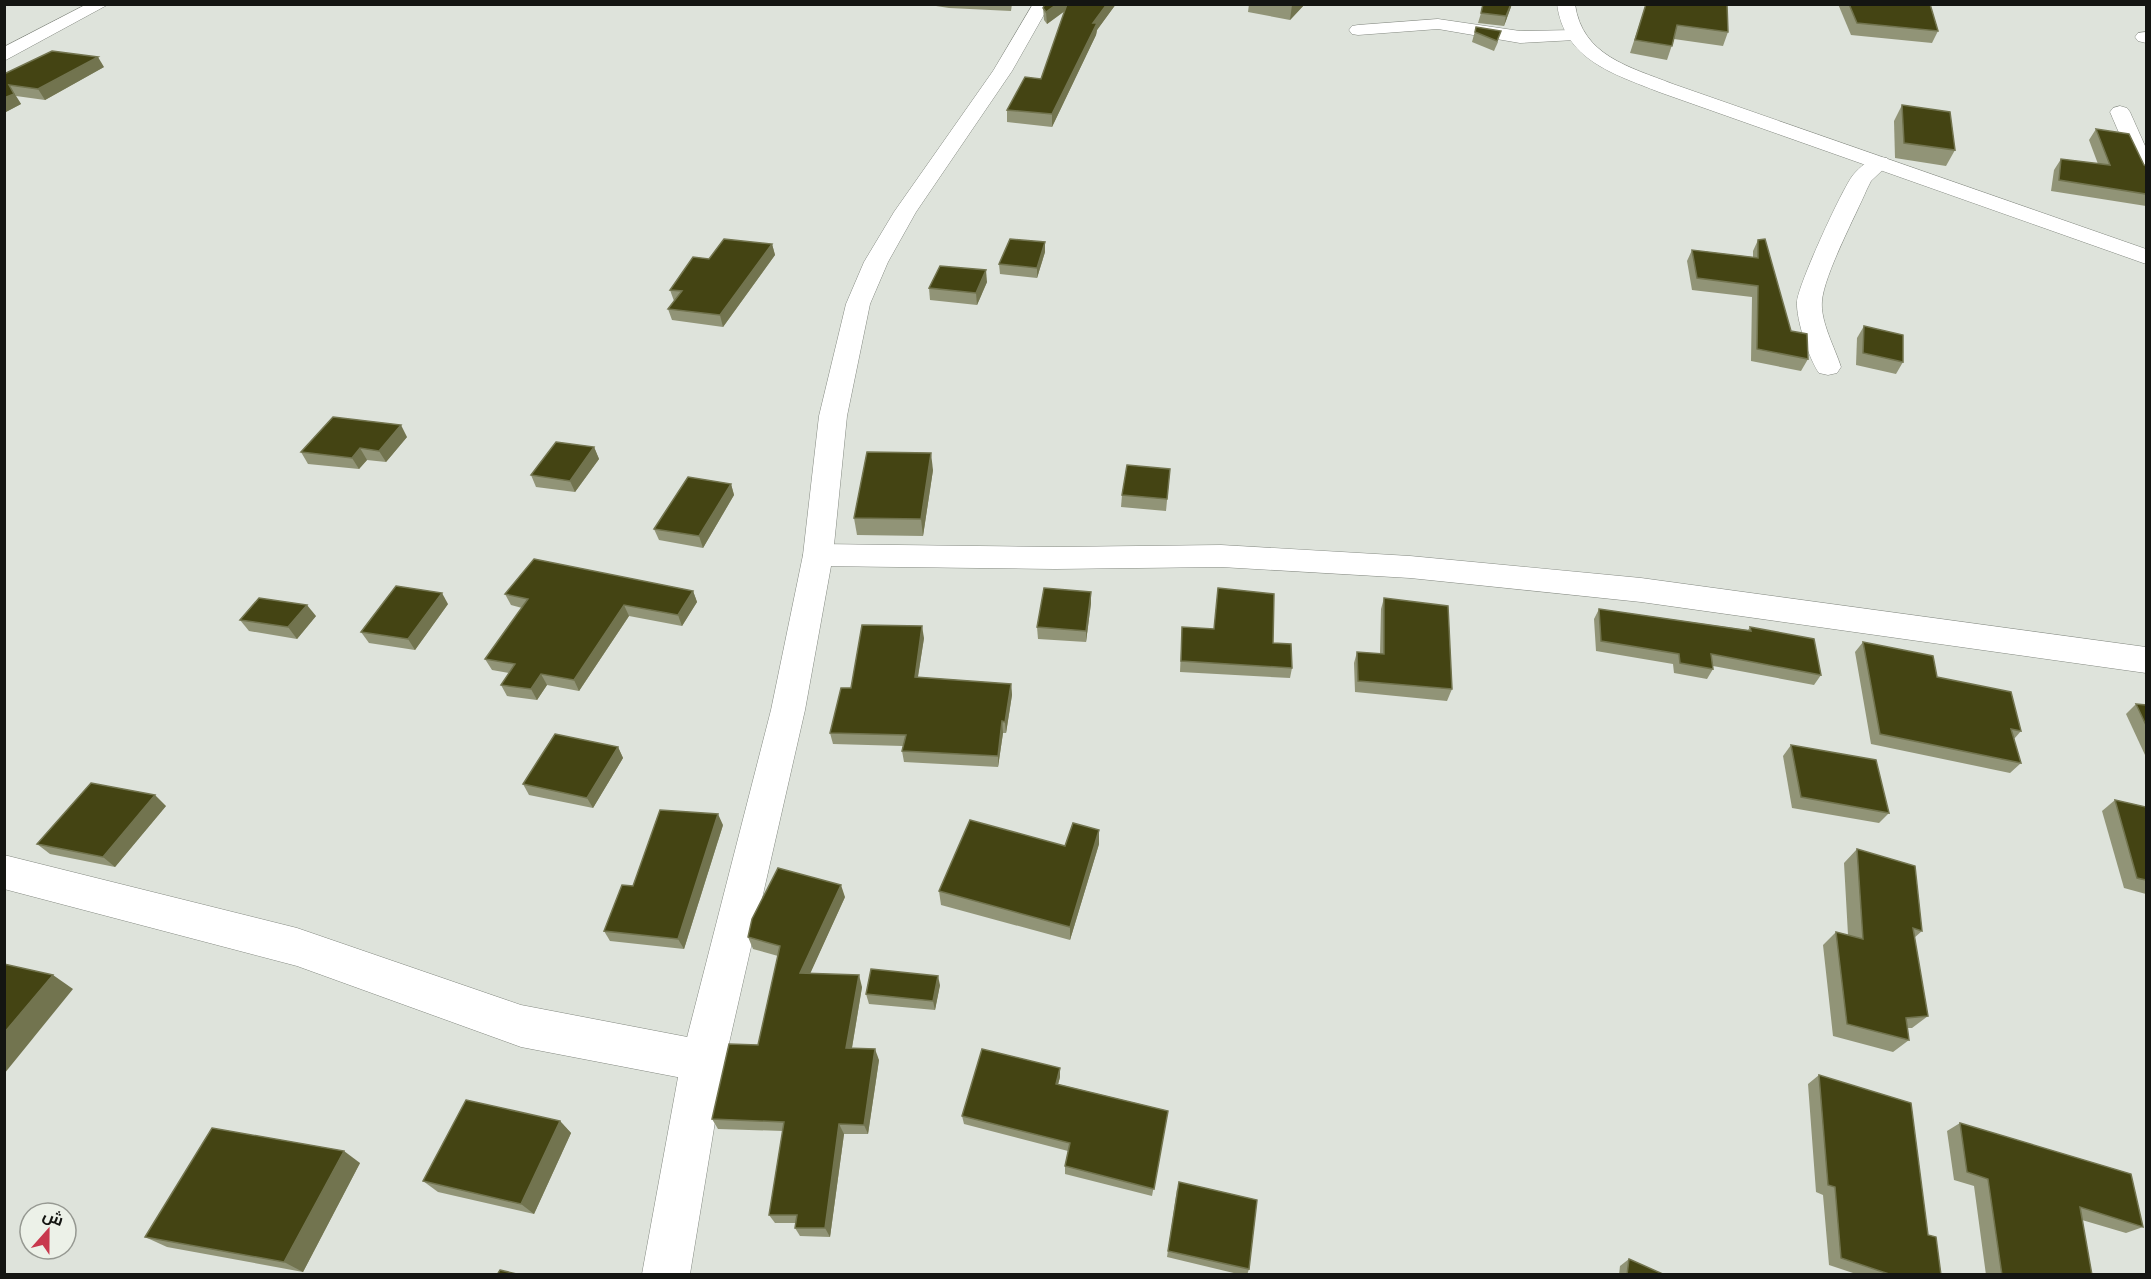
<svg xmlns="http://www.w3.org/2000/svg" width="2151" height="1279" font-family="'PT Sans',Cairo,sans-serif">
  <rect width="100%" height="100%" fill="#dee3db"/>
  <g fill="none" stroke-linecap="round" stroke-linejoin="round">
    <!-- street casing -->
    <g stroke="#848981" stroke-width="1">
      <g id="street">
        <path d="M 87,4 L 109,4 L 4,61 L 4,47 Z"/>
        <path d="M 1438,19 L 1520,31 L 1575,30 L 1581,31 L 1584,35 L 1581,39 L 1575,40 L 1520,43 L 1438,29 L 1358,35 L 1352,34 L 1349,30 L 1352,26 L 1358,25 Z"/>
        <path d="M 2146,32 L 2146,43 L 2138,41 L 2135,37 L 2138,33 Z"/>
        <path d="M 2120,106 L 2127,108 L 2130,112 L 2146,148 L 2146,176 L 2138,175 L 2135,170 L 2110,112 L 2113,108 Z"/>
        <path d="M 1879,157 L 1887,158 L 1890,163 L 1871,181 L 1867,189 C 1856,215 1824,275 1822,301 C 1820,321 1835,348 1841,367 L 1837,373 L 1828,375 L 1819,373 C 1809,359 1796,319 1797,302 C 1797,287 1842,189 1853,175 C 1860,167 1869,159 1879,157 Z"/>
        <path d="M 818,544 L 1055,547 L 1221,545 L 1410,556 L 1641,578 L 2146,647 L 2146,673 L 1641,602 L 1410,578 L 1221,567 L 1055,569 L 818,566 L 807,563 L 803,555 L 807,547 Z"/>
        <path d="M 4,855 L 297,928 L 521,1005 L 703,1040 L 718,1046 L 725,1061 L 718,1076 L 703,1082 L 521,1047 L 297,966 L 4,889 Z"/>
      </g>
    </g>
    <!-- secondary casing -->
    <g stroke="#848981" stroke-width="1">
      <g id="secondary">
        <path d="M 1033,4 L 1050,4 L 1012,71 L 916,212 L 888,262 L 870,304 L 847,416 L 833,555 L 805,710 L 725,1061 L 690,1274 L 642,1274 L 681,1061 L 771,710 L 803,555 L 819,416 L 846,304 L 864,262 L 894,212 L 993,71 Z"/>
        <path d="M 1557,4 L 1575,4 C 1582,56 1630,67 1673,84 L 2146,249 L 2146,264 L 1659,92 C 1614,74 1564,60 1557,4 Z"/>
      </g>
    </g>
    <!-- street -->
    <use href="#street" fill="#fff" fill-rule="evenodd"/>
    <!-- secondary -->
    <use href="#secondary" fill="#fff" fill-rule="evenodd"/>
  </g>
  <!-- wall -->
  <g fill="#919477">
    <path d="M 923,4 L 1012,4 L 1011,11 L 949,8 Z"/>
    <path d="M 1116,4 L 1097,30 L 1096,35 L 1052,127 L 1007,122 L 1007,110 L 1041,79 L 1065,11 L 1047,24 L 1044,20 L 1043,8 Z"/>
    <path d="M 1249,4 L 1305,4 L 1290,20 L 1248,12 Z"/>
    <path d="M 1512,4 L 1504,26 L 1478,23 L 1481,13 Z"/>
    <path d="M 1646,4 L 1728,32 L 1723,46 L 1674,39 L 1667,60 L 1630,53 Z"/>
    <path d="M 1838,4 L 1930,4 L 1938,31 L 1932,43 L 1851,35 Z"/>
    <path d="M 1476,27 L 1498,42 L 1494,51 L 1472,42 Z"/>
    <path d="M 104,67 L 45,100 L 16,96 L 21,104 L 4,113 L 4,74 Z"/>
    <path d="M 1902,105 L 1955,150 L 1946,166 L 1895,158 L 1894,121 Z"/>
    <path d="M 2096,129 L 2144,165 L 2146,166 L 2146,206 L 2051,191 L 2054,170 L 2061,159 L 2098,164 L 2089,140 Z"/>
    <path d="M 1758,240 L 1791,331 L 1808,359 L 1801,371 L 1751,361 L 1752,297 L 1692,290 L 1687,261 L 1692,250 L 1753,257 L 1753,251 Z"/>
    <path d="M 1045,242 L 1045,252 L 1037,278 L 1000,274 L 999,264 Z"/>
    <path d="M 772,244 L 775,255 L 723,327 L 672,320 L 668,309 L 674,301 L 670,290 L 709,259 Z"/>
    <path d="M 987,282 L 977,305 L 930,300 L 929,288 Z"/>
    <path d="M 1864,326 L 1903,362 L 1896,374 L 1856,365 L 1857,338 Z"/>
    <path d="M 407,437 L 386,462 L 367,460 L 359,469 L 308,464 L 301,452 Z"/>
    <path d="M 594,447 L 599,459 L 575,492 L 536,487 L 531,475 Z"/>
    <path d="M 1170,469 L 1166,511 L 1121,507 L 1122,495 Z"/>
    <path d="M 933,470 L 923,536 L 857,535 L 854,518 Z"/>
    <path d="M 731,484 L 734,495 L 703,548 L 659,540 L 654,529 Z"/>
    <path d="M 1218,588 L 1273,643 L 1292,668 L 1290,678 L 1180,672 L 1182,627 L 1214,629 Z"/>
    <path d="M 693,591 L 697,602 L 682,626 L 629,616 L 579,691 L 547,685 L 537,700 L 507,696 L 501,685 L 509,673 L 492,670 L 485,659 L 522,608 L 511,605 L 505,594 Z"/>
    <path d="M 1091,592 L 1091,603 L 1086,642 L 1038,639 L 1037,627 Z"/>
    <path d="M 1384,598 L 1452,689 L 1447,701 L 1355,692 L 1354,663 L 1357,652 L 1380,654 L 1381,609 Z"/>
    <path d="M 448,604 L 415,650 L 369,643 L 361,632 Z"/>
    <path d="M 1599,609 L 1748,630 L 1750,627 L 1821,675 L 1814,685 L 1713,666 L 1713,669 L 1707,679 L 1674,673 L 1673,664 L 1596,651 L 1594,619 Z"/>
    <path d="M 316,616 L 297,639 L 249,631 L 240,620 Z"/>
    <path d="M 924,638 L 918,677 L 1011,684 L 1012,695 L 1006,733 L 1003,733 L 998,767 L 904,762 L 902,751 L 903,746 L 833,744 L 830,733 L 851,688 Z"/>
    <path d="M 1863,642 L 1937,677 L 2021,731 L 2014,739 L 2021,763 L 2010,773 L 1871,744 L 1855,652 Z"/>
    <path d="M 2136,704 L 2146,705 L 2146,756 L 2145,755 L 2126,714 Z"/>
    <path d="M 1791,745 L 1889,813 L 1879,823 L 1792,808 L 1783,756 Z"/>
    <path d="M 618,747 L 623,758 L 593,808 L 529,795 L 523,784 Z"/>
    <path d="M 2115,800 L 2146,807 L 2146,894 L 2124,888 L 2102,811 Z"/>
    <path d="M 166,806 L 115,867 L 50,854 L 37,844 Z"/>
    <path d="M 723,825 L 684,949 L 610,941 L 604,931 Z"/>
    <path d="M 1099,830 L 1099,844 L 1070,940 L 941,905 L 939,891 L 1065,846 Z"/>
    <path d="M 1857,849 L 1922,931 L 1914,938 L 1928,1016 L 1912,1028 L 1907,1028 L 1909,1040 L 1893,1052 L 1833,1036 L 1823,945 L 1836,932 L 1848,935 L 1844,863 Z"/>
    <path d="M 845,897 L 810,973 L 862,987 L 852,1048 L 879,1060 L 868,1134 L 844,1134 L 830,1237 L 800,1236 L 795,1228 L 795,1223 L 775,1223 L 769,1215 L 783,1131 L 718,1129 L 712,1119 L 758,1045 L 778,956 L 753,949 L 748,937 Z"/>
    <path d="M 940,985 L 935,1010 L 869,1004 L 866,994 Z"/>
    <path d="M 1819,1075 L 1928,1235 L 1941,1275 L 1859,1275 L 1829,1265 L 1823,1195 L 1816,1192 L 1808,1084 Z"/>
    <path d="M 1060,1077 L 1058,1084 L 1168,1111 L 1152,1196 L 1065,1174 L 1065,1166 L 1068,1151 L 964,1124 L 962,1116 Z"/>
    <path d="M 560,1121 L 571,1133 L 534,1214 L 438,1192 L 423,1181 Z"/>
    <path d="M 1960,1123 L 2143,1227 L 2126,1233 L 2082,1220 L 2092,1275 L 1986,1275 L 1974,1186 L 1954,1180 L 1947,1131 Z"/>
    <path d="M 360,1163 L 303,1272 L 167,1247 L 145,1237 Z"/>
    <path d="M 1177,1189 L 1249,1269 L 1247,1275 L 1242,1275 L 1167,1257 Z"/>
    <path d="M 1629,1259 L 1665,1275 L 1619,1275 L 1620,1266 Z"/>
  </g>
  <!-- shaded-wall -->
  <g fill="#72744f">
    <path d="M 1057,4 L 1070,4 L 1070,7 L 1047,24 L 1046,12 Z"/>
    <path d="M 1107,4 L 1116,4 L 1097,30 L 1096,35 L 1052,127 L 1052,114 L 1093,23 Z"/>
    <path d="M 1292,4 L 1305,4 L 1290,20 L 1292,5 Z"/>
    <path d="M 1511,4 L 1512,4 L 1504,26 L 1506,16 Z"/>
    <path d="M 98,57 L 104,67 L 45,100 L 38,89 Z"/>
    <path d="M 9,85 L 21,104 L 4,113 L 4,98 Z"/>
    <path d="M 1045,242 L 1045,252 L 1037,278 L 1037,268 Z"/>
    <path d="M 772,244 L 775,255 L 723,327 L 720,315 Z"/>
    <path d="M 986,270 L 987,282 L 977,305 L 976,293 Z"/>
    <path d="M 401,425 L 407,437 L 386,462 L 379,451 Z"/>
    <path d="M 594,447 L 599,459 L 575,492 L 570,481 Z"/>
    <path d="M 360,448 L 367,460 L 359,469 L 352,458 Z"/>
    <path d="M 931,453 L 933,470 L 923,536 L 921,519 Z"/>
    <path d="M 731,484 L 734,495 L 703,548 L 699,536 Z"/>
    <path d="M 693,591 L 697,602 L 682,626 L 678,615 Z"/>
    <path d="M 1091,592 L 1091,603 L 1086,642 L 1086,631 Z"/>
    <path d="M 442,593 L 448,604 L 415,650 L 408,639 Z"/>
    <path d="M 307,605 L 316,616 L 297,639 L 288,627 Z"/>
    <path d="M 624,605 L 629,616 L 579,691 L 574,680 Z"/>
    <path d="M 922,626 L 924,638 L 916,688 L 915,677 Z"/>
    <path d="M 541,674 L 547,685 L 537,700 L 531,689 Z"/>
    <path d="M 1011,684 L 1012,695 L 1006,733 L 1005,722 Z"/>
    <path d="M 1002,721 L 1003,733 L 998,767 L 998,756 Z"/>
    <path d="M 618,747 L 623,758 L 593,808 L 587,798 Z"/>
    <path d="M 155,795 L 166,806 L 115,867 L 103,857 Z"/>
    <path d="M 718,814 L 723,825 L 684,949 L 678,939 Z"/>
    <path d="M 1099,830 L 1099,844 L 1070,940 L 1070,927 Z"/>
    <path d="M 841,885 L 845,897 L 805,985 L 800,973 Z"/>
    <path d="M 53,975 L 73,989 L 4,1074 L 4,1033 Z"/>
    <path d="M 859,975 L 862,987 L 850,1059 L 846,1048 Z"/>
    <path d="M 938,976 L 940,985 L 935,1010 L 933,1001 Z"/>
    <path d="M 875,1049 L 879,1060 L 868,1134 L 864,1125 Z"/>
    <path d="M 1060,1068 L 1060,1077 L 1056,1092 L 1056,1084 Z"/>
    <path d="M 560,1121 L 571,1133 L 534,1214 L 521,1204 Z"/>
    <path d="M 839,1124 L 844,1134 L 830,1237 L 825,1228 Z"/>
    <path d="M 344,1151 L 360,1163 L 303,1272 L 284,1262 Z"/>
  </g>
  <!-- building -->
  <g fill="#444413" stroke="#72744f" stroke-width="1.5">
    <path d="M 1045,4 L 1057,4 L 1046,12 L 1043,8 Z"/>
    <path d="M 1067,4 L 1107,4 L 1093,23 L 1097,23 L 1052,114 L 1007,110 L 1025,77 L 1041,79 Z"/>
    <path d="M 1483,4 L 1511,4 L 1506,16 L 1481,13 Z"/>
    <path d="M 1646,4 L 1727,4 L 1728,32 L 1677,25 L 1672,46 L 1635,40 Z"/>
    <path d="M 1849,4 L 1930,4 L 1938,31 L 1857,23 Z"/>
    <path d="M 1476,27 L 1501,31 L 1497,41 L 1475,32 Z"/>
    <path d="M 52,51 L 98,57 L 38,89 L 9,85 L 14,94 L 4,98 L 4,74 Z"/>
    <path d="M 1902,105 L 1950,112 L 1955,150 L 1904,143 Z"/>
    <path d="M 2096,129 L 2129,134 L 2144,165 L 2146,166 L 2146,194 L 2059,180 L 2061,159 L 2110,165 Z"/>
    <path d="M 724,239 L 772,244 L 720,315 L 668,309 L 682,291 L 670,290 L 693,257 L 709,259 Z"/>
    <path d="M 1010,239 L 1045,242 L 1037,268 L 999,264 Z"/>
    <path d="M 1765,239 L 1791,331 L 1807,334 L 1808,359 L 1757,349 L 1758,286 L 1697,278 L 1692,250 L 1758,258 L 1758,240 Z"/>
    <path d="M 940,266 L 986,270 L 976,293 L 929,288 Z"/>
    <path d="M 1864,326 L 1903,335 L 1903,362 L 1863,353 Z"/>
    <path d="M 333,417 L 401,425 L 379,451 L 360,448 L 352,458 L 301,452 Z"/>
    <path d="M 556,442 L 594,447 L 570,481 L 531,475 Z"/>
    <path d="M 867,452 L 931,453 L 921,519 L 854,518 Z"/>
    <path d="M 1127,465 L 1170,469 L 1167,499 L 1122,495 Z"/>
    <path d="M 688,477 L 731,484 L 699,536 L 654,529 Z"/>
    <path d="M 534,559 L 693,591 L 678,615 L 624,605 L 574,680 L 541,674 L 531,689 L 501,685 L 515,664 L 485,659 L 528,599 L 505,594 Z"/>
    <path d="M 396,586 L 442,593 L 408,639 L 361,632 Z"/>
    <path d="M 1044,588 L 1091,592 L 1086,631 L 1037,627 Z"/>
    <path d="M 1218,588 L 1274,594 L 1273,643 L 1291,644 L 1292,668 L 1181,661 L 1182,627 L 1214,629 Z"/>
    <path d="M 259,598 L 307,605 L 288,627 L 240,620 Z"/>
    <path d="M 1384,598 L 1448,606 L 1452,689 L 1358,681 L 1357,652 L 1384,654 Z"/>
    <path d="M 1599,609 L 1751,631 L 1750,627 L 1814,639 L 1821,675 L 1711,654 L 1713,669 L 1680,663 L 1679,654 L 1601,641 Z"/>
    <path d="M 862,625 L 922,626 L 915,677 L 1011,684 L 1005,722 L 1002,721 L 998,756 L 902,751 L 906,735 L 830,733 L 841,688 L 851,688 Z"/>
    <path d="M 1863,642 L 1933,656 L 1937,677 L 2011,692 L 2021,731 L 2011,729 L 2021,763 L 1880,734 Z"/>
    <path d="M 2136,704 L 2146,705 L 2146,725 Z"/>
    <path d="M 555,734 L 618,747 L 587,798 L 523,784 Z"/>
    <path d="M 1791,745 L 1876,760 L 1889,813 L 1801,797 Z"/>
    <path d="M 91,783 L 155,795 L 103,857 L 37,844 Z"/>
    <path d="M 2115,800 L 2146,807 L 2146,880 L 2137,878 Z"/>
    <path d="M 660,810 L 718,814 L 678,939 L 604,931 L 622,885 L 633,886 Z"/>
    <path d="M 970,820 L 1065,846 L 1073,823 L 1099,830 L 1070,927 L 939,891 Z"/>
    <path d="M 1857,849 L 1915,866 L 1922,931 L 1913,928 L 1928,1016 L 1906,1018 L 1909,1040 L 1847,1024 L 1836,932 L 1863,939 Z"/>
    <path d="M 778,868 L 841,885 L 800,973 L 859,975 L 846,1048 L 875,1049 L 864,1125 L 839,1124 L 825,1228 L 795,1228 L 797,1215 L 769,1215 L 784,1122 L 712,1119 L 729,1044 L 758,1045 L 780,946 L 748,937 L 752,919 Z"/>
    <path d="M 4,964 L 53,975 L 4,1033 Z"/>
    <path d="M 871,969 L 938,976 L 933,1001 L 866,994 Z"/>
    <path d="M 982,1049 L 1060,1068 L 1056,1084 L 1168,1111 L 1154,1189 L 1065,1166 L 1070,1143 L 962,1116 Z"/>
    <path d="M 1819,1075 L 1911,1103 L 1928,1235 L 1936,1237 L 1941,1275 L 1892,1275 L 1841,1258 L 1835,1187 L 1828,1185 Z"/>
    <path d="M 466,1100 L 560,1121 L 521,1204 L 423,1181 Z"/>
    <path d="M 1960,1123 L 2131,1174 L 2143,1227 L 2080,1207 L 2092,1275 L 2002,1275 L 1988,1179 L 1967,1172 Z"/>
    <path d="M 212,1128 L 344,1151 L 284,1262 L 145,1237 Z"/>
    <path d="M 1179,1182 L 1257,1200 L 1249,1269 L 1168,1251 Z"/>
    <path d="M 1629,1259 L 1665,1275 L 1627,1275 Z"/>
    <path d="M 500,1270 L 521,1275 L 497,1275 Z"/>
  </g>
  <!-- border -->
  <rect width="2151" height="1279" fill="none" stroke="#141512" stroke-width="12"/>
  <!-- north arrow -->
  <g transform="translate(48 1231) rotate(21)"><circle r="28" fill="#ecf1e8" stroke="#969992" stroke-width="1.5"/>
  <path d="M0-4.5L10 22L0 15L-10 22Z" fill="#c8384d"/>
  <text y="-9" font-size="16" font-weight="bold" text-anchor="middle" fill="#141512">ش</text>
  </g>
</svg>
